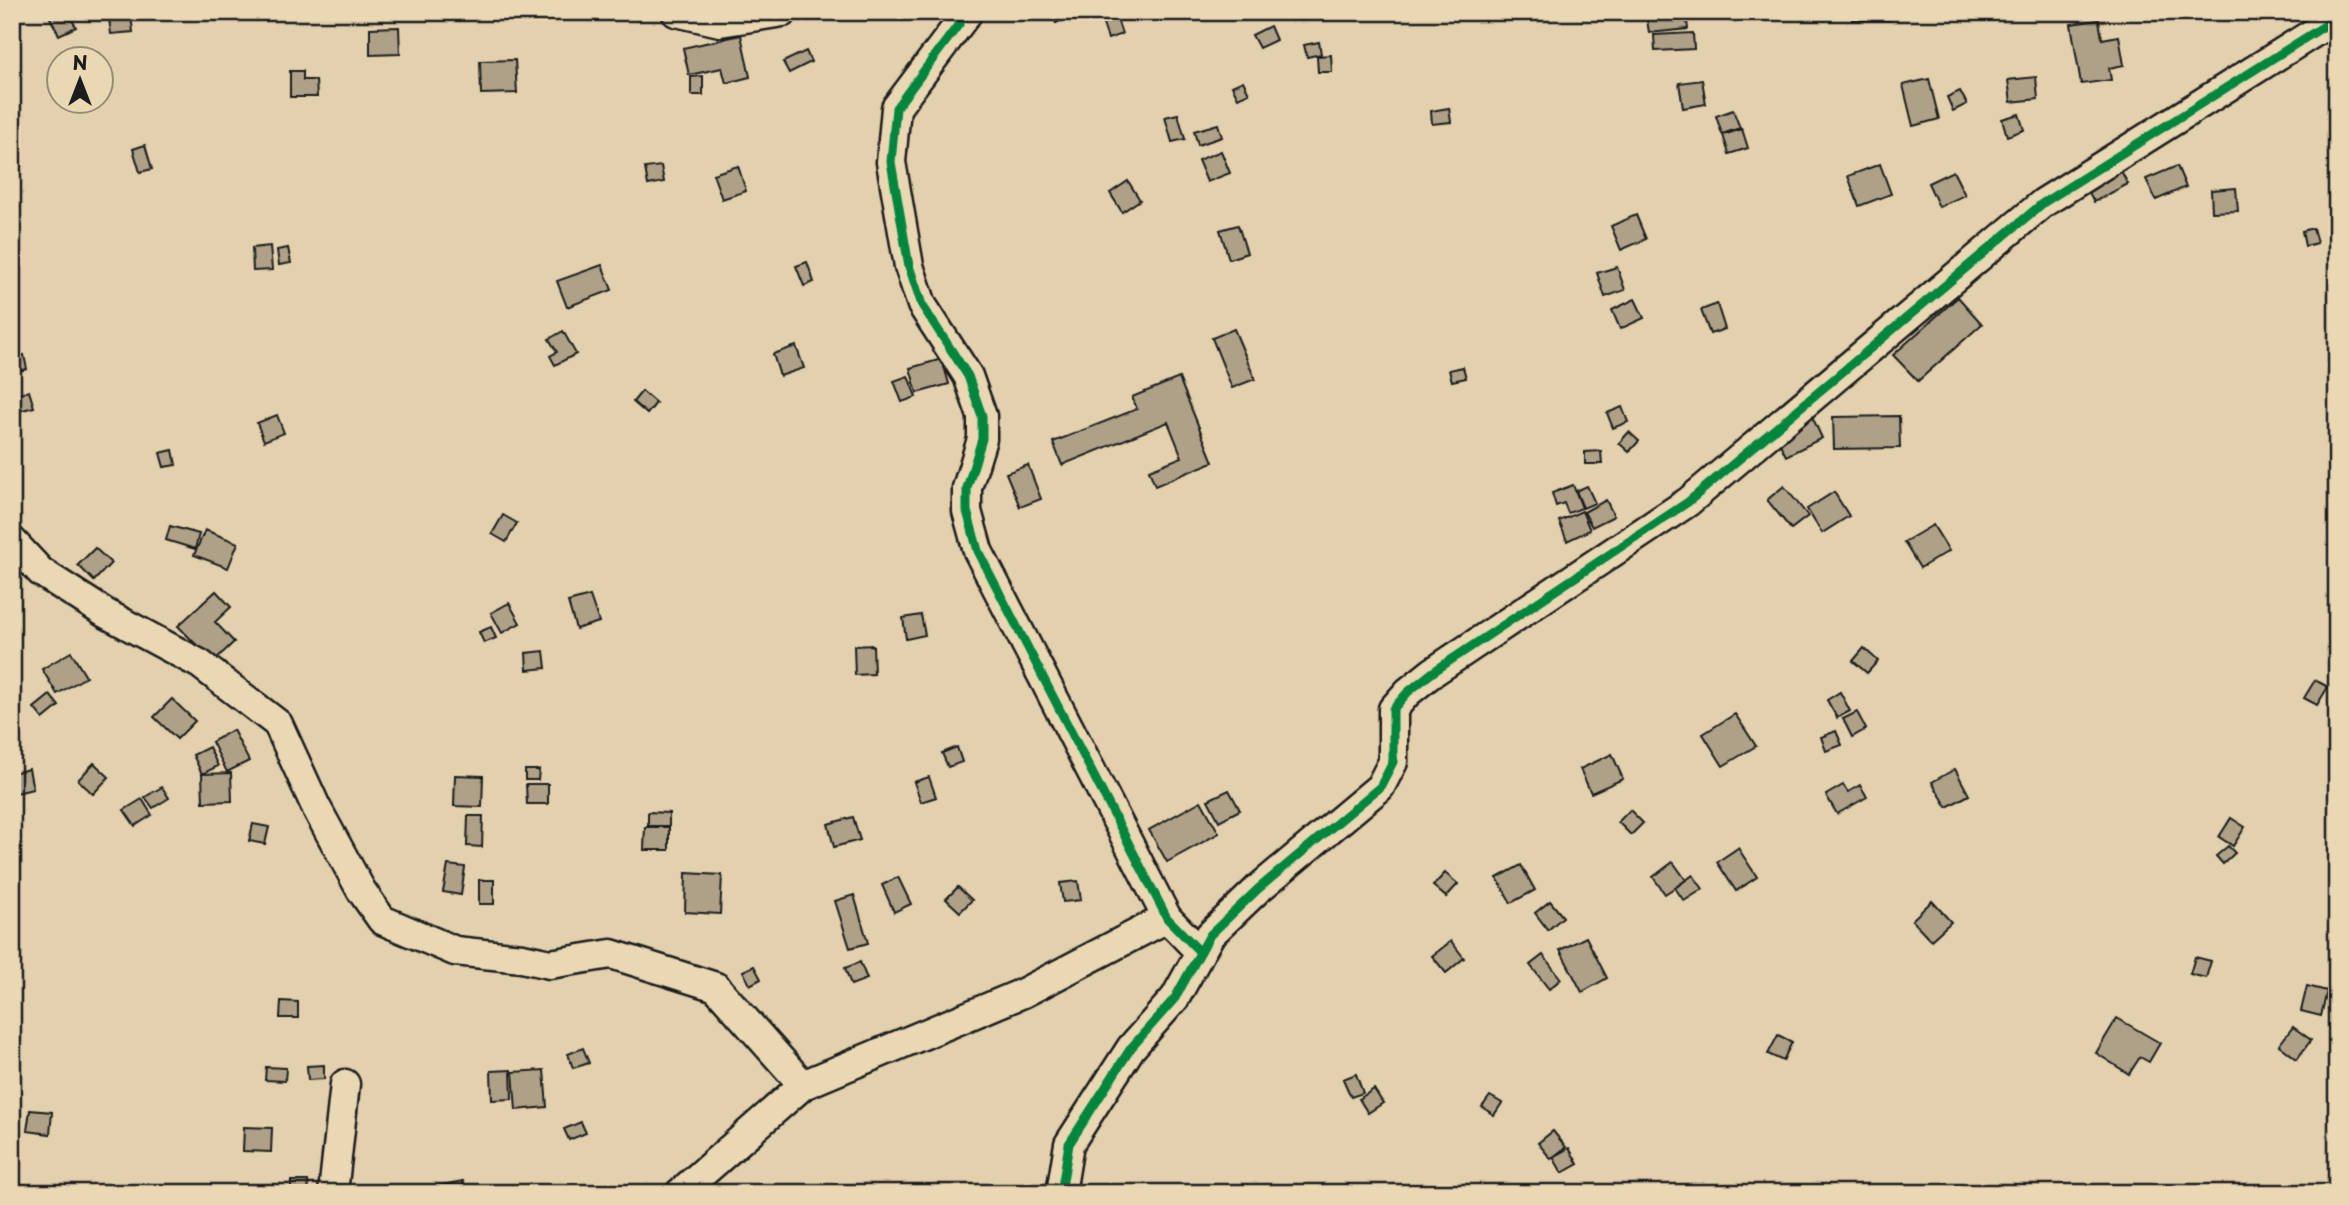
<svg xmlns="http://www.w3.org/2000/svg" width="2349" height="1205" font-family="'Playpen Sans',sans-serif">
  <rect width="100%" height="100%" fill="#e2d0ae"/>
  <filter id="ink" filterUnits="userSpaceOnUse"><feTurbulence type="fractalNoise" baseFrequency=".0143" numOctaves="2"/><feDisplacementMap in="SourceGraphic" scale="14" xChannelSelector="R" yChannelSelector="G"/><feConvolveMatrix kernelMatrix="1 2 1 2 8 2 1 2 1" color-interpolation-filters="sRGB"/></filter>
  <g filter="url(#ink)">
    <!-- building -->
    <g fill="#aea188" stroke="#1c1c1c" stroke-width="2">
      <path d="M 57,12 L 68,12 L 76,27 L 59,35 L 49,16 Z"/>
      <path d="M 1051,12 L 1076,12 L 1056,23 Z"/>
      <path d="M 1686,12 L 1688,29 L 1649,33 L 1646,13 Z"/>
      <rect x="1852" y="12" width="39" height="8"/>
      <path d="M 2153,12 L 2177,12 L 2173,21 Z"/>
      <path d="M 1115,13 L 1122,34 L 1108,39 L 1101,18 Z"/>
      <path d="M 131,15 L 133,32 L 111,34 L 109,18 Z"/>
      <path d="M 2099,20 L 2102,39 L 2119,36 L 2124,65 L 2109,68 L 2111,80 L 2081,84 L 2071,24 Z"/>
      <path d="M 1270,26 L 1276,40 L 1259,48 L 1252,35 Z"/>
      <path d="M 399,27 L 400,54 L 370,55 L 370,28 Z"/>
      <path d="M 1693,33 L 1694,49 L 1655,51 L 1654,35 Z"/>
      <path d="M 741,35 L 750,77 L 726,83 L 722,68 L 689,75 L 683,48 Z"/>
      <path d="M 1319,42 L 1321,54 L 1307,57 L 1304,45 Z"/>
      <path d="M 806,51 L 811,62 L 789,73 L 783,62 Z"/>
      <path d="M 1331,55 L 1332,72 L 1318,72 L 1317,56 Z"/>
      <path d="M 515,60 L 517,93 L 481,94 L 480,61 Z"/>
      <path d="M 290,71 L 303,71 L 303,80 L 316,80 L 317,97 L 290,97 Z"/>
      <path d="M 703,76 L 703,95 L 691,95 L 691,77 Z"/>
      <path d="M 2036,77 L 2038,99 L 2011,102 L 2008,80 Z"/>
      <path d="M 1929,79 L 1939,119 L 1913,126 L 1903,85 Z"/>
      <path d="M 1702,80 L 1706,104 L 1683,108 L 1679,83 Z"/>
      <path d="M 1243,81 L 1249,93 L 1238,98 L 1232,86 Z"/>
      <path d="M 1960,91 L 1967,104 L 1953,111 L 1947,97 Z"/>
      <path d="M 1449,108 L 1451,122 L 1432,124 L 1431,111 Z"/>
      <path d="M 1733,110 L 1740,128 L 1722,134 L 1716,116 Z"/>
      <path d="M 1178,114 L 1185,139 L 1172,142 L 1165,117 Z"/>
      <path d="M 2019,114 L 2024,130 L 2007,136 L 2002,119 Z"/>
      <path d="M 1218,124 L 1222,137 L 1198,145 L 1194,131 Z"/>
      <path d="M 1742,129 L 1748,148 L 1729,154 L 1723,135 Z"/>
      <path d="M 145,145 L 152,169 L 140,172 L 133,149 Z"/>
      <path d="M 1221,151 L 1230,173 L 1207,182 L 1198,160 Z"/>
      <path d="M 2115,159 L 2128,184 L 2094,202 L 2081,177 Z"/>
      <path d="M 1880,164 L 1891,194 L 1859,206 L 1848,176 Z"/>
      <path d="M 661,166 L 664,182 L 648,185 L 645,168 Z"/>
      <path d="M 738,166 L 746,191 L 722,199 L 713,174 Z"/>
      <path d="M 2177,166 L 2186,187 L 2156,200 L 2146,179 Z"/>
      <path d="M 1953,171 L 1965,195 L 1939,207 L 1928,183 Z"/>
      <path d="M 1128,181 L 1140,200 L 1122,212 L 1110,193 Z"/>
      <path d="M 2236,188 L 2238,211 L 2212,212 L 2211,190 Z"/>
      <path d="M 1636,215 L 1646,239 L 1621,250 L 1611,226 Z"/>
      <path d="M 1238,225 L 1247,253 L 1229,259 L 1220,230 Z"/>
      <path d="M 2313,228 L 2317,243 L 2305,246 L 2302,231 Z"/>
      <path d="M 270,246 L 272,270 L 253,271 L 252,248 Z"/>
      <path d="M 288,248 L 291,263 L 279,265 L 277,250 Z"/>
      <path d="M 807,262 L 814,282 L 804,286 L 796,266 Z"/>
      <path d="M 602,265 L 612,290 L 567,307 L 557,281 Z"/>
      <path d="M 1617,267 L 1625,290 L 1605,297 L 1597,273 Z"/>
      <path d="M 1958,297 L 1982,324 L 1918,381 L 1893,355 Z"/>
      <path d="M 1635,299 L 1644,318 L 1620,329 L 1612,310 Z"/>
      <path d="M 1717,304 L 1725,329 L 1710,334 L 1701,310 Z"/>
      <path d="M 1234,329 L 1255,379 L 1232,388 L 1212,338 Z"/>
      <path d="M 563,331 L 576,354 L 555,365 L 550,356 L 557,352 L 549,339 Z"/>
      <path d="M 796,346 L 804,368 L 780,376 L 773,354 Z"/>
      <path d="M 24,355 L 27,369 L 12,373 L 12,357 Z"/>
      <path d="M 942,359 L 949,384 L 917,393 L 910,368 Z"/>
      <path d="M 1463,367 L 1466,378 L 1452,381 L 1449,370 Z"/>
      <path d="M 908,376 L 916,397 L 902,402 L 894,381 Z"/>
      <path d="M 1179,378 L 1213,462 L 1155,486 L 1149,470 L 1182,457 L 1168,422 L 1062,465 L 1053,442 L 1137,409 L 1132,397 Z"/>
      <path d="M 29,391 L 34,407 L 15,412 L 12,396 Z"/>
      <path d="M 642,391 L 656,403 L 647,414 L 633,402 Z"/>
      <path d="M 1622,407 L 1628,422 L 1613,428 L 1607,413 Z"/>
      <path d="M 1810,412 L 1822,438 L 1786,456 L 1773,430 Z"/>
      <path d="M 277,415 L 284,433 L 264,441 L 257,423 Z"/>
      <path d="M 1899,416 L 1900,448 L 1834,449 L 1833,417 Z"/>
      <path d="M 1629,432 L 1639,441 L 1629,452 L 1619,443 Z"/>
      <path d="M 173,450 L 176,465 L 164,467 L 160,453 Z"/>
      <path d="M 1601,451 L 1602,464 L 1585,464 L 1585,452 Z"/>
      <path d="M 1028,465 L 1041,499 L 1020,507 L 1006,473 Z"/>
      <path d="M 1573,485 L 1582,508 L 1568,513 L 1564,503 L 1556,506 L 1552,493 Z"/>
      <path d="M 1587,486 L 1595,503 L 1583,508 L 1576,491 Z"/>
      <path d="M 1784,486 L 1808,516 L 1791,529 L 1767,500 Z"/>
      <path d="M 1834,492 L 1849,516 L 1822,533 L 1807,509 Z"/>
      <path d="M 1606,500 L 1614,516 L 1592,527 L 1584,512 Z"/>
      <path d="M 1582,511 L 1590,530 L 1567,541 L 1559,521 Z"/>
      <path d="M 503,515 L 517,523 L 506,542 L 492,534 Z"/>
      <path d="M 1933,525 L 1949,551 L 1920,568 L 1904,542 Z"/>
      <path d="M 170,526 L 199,534 L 195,549 L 166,540 Z"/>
      <path d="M 205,530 L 238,543 L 228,568 L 194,555 Z"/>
      <path d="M 95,548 L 111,563 L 94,581 L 78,565 Z"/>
      <path d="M 216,591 L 231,607 L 215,622 L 234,642 L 213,662 L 178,626 Z"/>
      <path d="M 590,596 L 599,622 L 576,629 L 568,602 Z"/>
      <path d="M 509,603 L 520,623 L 502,633 L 491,613 Z"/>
      <path d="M 921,615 L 925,635 L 906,639 L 903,618 Z"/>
      <path d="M 491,627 L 496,638 L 484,643 L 479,632 Z"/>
      <path d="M 873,645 L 874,674 L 855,675 L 854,646 Z"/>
      <path d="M 1864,648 L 1878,661 L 1867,673 L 1853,661 Z"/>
      <path d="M 544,651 L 546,668 L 527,670 L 526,653 Z"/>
      <path d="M 71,652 L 86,677 L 57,694 L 42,669 Z"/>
      <path d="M 2315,680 L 2328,687 L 2317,705 L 2304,698 Z"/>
      <path d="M 1840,692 L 1850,711 L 1837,718 L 1827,700 Z"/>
      <path d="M 50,695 L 59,706 L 43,719 L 34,708 Z"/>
      <path d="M 172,699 L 195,721 L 177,739 L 154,717 Z"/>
      <path d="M 1857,712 L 1866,729 L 1852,737 L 1843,719 Z"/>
      <path d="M 1735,714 L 1756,746 L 1723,766 L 1703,734 Z"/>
      <path d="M 233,730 L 249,761 L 227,772 L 212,742 Z"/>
      <path d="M 1836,731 L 1842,745 L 1826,751 L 1821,737 Z"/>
      <path d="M 209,747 L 218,766 L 202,774 L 193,755 Z"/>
      <path d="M 957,747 L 962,762 L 948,767 L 942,753 Z"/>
      <path d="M 1612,754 L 1623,779 L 1591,793 L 1580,769 Z"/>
      <path d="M 94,763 L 109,777 L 93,794 L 78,780 Z"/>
      <path d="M 29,769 L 33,789 L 12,794 L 12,773 Z"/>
      <path d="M 1955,769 L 1969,795 L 1947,807 L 1932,782 Z"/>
      <path d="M 525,770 L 539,770 L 538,780 L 525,780 Z"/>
      <path d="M 231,773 L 232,801 L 203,802 L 202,774 Z"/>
      <path d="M 455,775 L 483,776 L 482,807 L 454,806 Z"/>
      <path d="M 929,777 L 936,797 L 921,802 L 914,782 Z"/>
      <path d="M 526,784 L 548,784 L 548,804 L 527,804 Z"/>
      <path d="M 1843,785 L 1848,792 L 1860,785 L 1867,797 L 1837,814 L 1826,795 Z"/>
      <path d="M 162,787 L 169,798 L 153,808 L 145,797 Z"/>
      <path d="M 1229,790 L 1240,810 L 1219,821 L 1208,800 Z"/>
      <path d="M 142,799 L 152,815 L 135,826 L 124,810 Z"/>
      <path d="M 1201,801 L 1219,833 L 1167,862 L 1149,830 Z"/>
      <path d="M 1630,810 L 1643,823 L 1631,835 L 1618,822 Z"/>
      <path d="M 648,812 L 669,813 L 669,826 L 648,826 Z"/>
      <path d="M 468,816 L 483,816 L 482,847 L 467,846 Z"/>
      <path d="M 853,817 L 860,840 L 834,847 L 828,824 Z"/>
      <path d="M 2231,818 L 2245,827 L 2233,846 L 2219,837 Z"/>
      <path d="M 253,824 L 269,827 L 265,844 L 249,841 Z"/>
      <path d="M 645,827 L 669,827 L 669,850 L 644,850 Z"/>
      <path d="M 2228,846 L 2235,853 L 2223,864 L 2216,856 Z"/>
      <path d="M 1738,848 L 1757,877 L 1736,891 L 1717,862 Z"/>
      <path d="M 1673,862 L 1686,880 L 1665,894 L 1653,877 Z"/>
      <path d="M 448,865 L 465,867 L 461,895 L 443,892 Z"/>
      <path d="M 1521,865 L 1535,890 L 1511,903 L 1497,878 Z"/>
      <path d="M 686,873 L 722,875 L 720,914 L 685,912 Z"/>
      <path d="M 1445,873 L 1458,884 L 1446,897 L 1433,886 Z"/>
      <path d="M 1693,875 L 1703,889 L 1684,901 L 1675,888 Z"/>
      <path d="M 898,877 L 911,904 L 894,912 L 882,885 Z"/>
      <rect x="479" y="880" width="15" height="24"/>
      <path d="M 1078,881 L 1081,900 L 1063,902 L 1060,883 Z"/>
      <path d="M 958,887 L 972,900 L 960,912 L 946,899 Z"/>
      <path d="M 854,895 L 868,943 L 850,948 L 835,901 Z"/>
      <path d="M 1550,901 L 1563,917 L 1548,930 L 1535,913 Z"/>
      <path d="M 1932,901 L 1951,922 L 1931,940 L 1912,920 Z"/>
      <path d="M 1586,937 L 1607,978 L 1582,992 L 1560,950 Z"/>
      <path d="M 1451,941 L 1464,958 L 1446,973 L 1432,956 Z"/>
      <path d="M 1543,955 L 1561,979 L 1549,989 L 1530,965 Z"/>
      <path d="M 2195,957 L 2211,961 L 2206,978 L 2190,974 Z"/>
      <path d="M 860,962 L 867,979 L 851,985 L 845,968 Z"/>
      <path d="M 754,966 L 761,979 L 750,985 L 743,971 Z"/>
      <path d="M 2307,986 L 2327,991 L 2321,1016 L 2301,1011 Z"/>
      <path d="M 281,1001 L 298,1002 L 298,1018 L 280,1018 Z"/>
      <path d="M 2117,1018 L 2160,1043 L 2149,1062 L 2140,1057 L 2129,1074 L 2096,1053 Z"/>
      <path d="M 2293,1027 L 2311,1040 L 2297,1059 L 2279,1045 Z"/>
      <path d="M 1778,1035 L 1792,1042 L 1783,1061 L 1768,1054 Z"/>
      <path d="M 583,1048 L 589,1063 L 573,1068 L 568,1054 Z"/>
      <path d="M 324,1065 L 324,1079 L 308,1080 L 307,1066 Z"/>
      <path d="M 266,1067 L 286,1068 L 285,1081 L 265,1080 Z"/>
      <path d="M 511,1070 L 512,1099 L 492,1100 L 491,1071 Z"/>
      <path d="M 544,1070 L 547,1107 L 516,1110 L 513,1072 Z"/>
      <path d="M 1356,1074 L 1363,1093 L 1351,1097 L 1343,1079 Z"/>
      <path d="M 1374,1089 L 1383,1103 L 1368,1113 L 1359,1099 Z"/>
      <path d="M 1490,1096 L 1502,1103 L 1494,1115 L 1482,1107 Z"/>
      <path d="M 30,1110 L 52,1112 L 50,1134 L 27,1131 Z"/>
      <path d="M 581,1122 L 586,1133 L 569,1140 L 564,1129 Z"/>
      <path d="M 244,1127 L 272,1128 L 271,1152 L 243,1151 Z"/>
      <path d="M 1553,1131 L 1566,1147 L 1551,1159 L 1538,1143 Z"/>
      <path d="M 1569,1148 L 1578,1164 L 1562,1173 L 1553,1157 Z"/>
      <path d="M 291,1181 L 308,1181 L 309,1193 L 291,1193 Z"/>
      <path d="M 463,1181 L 466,1193 L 438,1193 L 437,1186 Z"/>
    </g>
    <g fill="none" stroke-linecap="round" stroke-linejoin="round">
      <!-- minor casing -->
      <g stroke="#1c1c1c" stroke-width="33">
        <g id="minor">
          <path d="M 676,12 L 720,22 L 783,12"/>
          <path d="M 968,12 L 896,108 L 891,162 L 909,266 L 922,305 L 968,376 L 982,416 L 982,439 L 967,488 L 967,511 L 978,551 L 1167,918 L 1200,952"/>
          <path d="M 12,541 L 41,572 L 105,613 L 200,664 L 278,724 L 316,807 L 361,890 L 382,920 L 455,951 L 522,958 L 550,964 L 611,954 L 716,987 L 803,1085"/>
          <path d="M 333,1193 L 345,1084"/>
          <path d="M 680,1193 L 803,1085 L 1023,993 L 1167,918"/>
          <path d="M 1061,1193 L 1069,1144 L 1131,1048 L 1175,998 L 1210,935 L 1258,889 L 1380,787 L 1393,762 L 1393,709 L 1408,692 L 1433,672 L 1688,502 L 2043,203 L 2337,18"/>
        </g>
      </g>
      <!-- minor -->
      <use href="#minor" stroke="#ead7b4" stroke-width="28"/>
      <!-- cycleway casing -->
      <g stroke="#ead7b4" stroke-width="13">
        <g id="cycleway">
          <path d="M 968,12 L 896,108 L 891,162 L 909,266 L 922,305 L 968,376 L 982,416 L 982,439 L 967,488 L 967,511 L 978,551 L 1167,918 L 1200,952"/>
          <path d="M 1061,1193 L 1069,1144 L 1131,1048 L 1175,998 L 1210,935 L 1258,889 L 1380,787 L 1393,762 L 1393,709 L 1408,692 L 1433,672 L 1688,502 L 2043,203 L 2337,18"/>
        </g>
      </g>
      <!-- cycleway -->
      <use href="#cycleway" stroke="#00873e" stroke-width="9"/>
    </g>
  </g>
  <!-- margin -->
  <rect width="2349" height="1205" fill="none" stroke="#ead7b4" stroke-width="42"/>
  <rect x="21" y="21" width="2307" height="1163" fill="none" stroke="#1c1c1c" stroke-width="2.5" filter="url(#ink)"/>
  <!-- north arrow -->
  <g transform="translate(80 80)"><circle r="33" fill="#ead7b4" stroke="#988c77" stroke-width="2"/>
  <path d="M0-5L12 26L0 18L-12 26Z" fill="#1c1c1c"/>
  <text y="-10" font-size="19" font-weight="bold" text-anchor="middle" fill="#1c1c1c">N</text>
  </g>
</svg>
